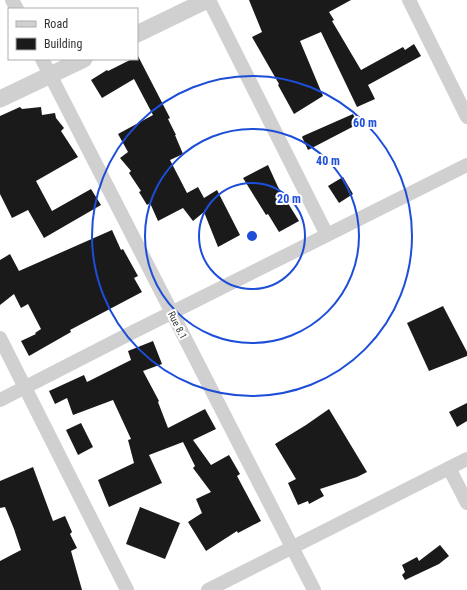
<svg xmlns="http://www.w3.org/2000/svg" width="467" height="590" font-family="'Roboto Condensed',sans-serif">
  <rect width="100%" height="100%" fill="#fff"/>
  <!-- building -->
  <g fill="#1a1a1a">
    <path d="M 249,0 L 351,0 L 329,12 L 334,20 L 332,21 L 361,70 L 403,47 L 405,50 L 414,44 L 421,56 L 368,85 L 375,99 L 357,107 L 321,32 L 300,41 L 323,96 L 294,114 L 278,85 L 279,84 L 252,37 L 262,32 Z"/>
    <path d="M 138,56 L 170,118 L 168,119 L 176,135 L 175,135 L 183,154 L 170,160 L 187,193 L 198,187 L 204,198 L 217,190 L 240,235 L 218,247 L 204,212 L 193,221 L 183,208 L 158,221 L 150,203 L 147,205 L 139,192 L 141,191 L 129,173 L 131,171 L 120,158 L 128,152 L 118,134 L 153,115 L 134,79 L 102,98 L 91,80 L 107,70 L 108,71 L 132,59 L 137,59 Z"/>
    <path d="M 20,107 L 22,109 L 41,107 L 42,115 L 55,113 L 56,118 L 64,128 L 61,131 L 78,157 L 36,181 L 52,211 L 91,189 L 101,205 L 44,238 L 28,210 L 12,218 L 0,194 L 0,116 Z"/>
    <path d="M 353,114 L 358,124 L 308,150 L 302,137 L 303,136 Z"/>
    <path d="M 268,165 L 278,187 L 299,221 L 279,232 L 268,214 L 266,215 L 243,178 Z"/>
    <path d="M 343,177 L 353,194 L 339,203 L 328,186 Z"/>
    <path d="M 112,230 L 121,250 L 123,249 L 138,276 L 134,278 L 142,292 L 70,330 L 71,332 L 29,356 L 21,341 L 36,334 L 35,333 L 41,329 L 28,304 L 21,308 L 14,294 L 0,305 L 0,260 L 10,254 L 19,271 Z"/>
    <path d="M 443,306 L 467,352 L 467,356 L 429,371 L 407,323 Z"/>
    <path d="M 153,341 L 162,364 L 143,371 L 159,401 L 158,402 L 168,428 L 205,409 L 216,429 L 193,440 L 211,465 L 229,455 L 240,474 L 237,476 L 261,521 L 238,533 L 237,531 L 206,551 L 188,522 L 202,513 L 196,499 L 211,492 L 193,468 L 195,466 L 183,442 L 149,455 L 162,483 L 109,507 L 98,480 L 134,463 L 128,440 L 131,439 L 113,400 L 73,415 L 67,398 L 55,404 L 49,391 L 84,375 L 87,382 L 131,360 L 128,351 Z"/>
    <path d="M 467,403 L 467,421 L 457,427 L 449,412 Z"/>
    <path d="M 329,409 L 367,472 L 357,477 L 320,489 L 324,496 L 309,504 L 308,501 L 298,505 L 288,483 L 296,479 L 275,444 L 306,425 Z"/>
    <path d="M 81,423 L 93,447 L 78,455 L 66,430 Z"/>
    <path d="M 33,467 L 53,521 L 65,516 L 72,532 L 70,534 L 77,548 L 71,551 L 82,590 L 0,590 L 0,561 L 21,550 L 14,529 L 5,507 L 0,508 L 0,481 Z"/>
    <path d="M 140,507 L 180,523 L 165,559 L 126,544 Z"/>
    <path d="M 440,545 L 449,556 L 439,564 L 405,580 L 402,575 L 405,572 L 402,565 L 417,557 L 419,561 Z"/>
  </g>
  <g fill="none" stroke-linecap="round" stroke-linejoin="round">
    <!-- minor -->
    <g stroke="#d0d0d0" stroke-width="14">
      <path d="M 12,0 L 17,9"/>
      <path d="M 209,0 L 327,235"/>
      <path d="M 409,0 L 467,117"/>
      <path d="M 42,59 L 314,590"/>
      <path d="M 0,338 L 127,590"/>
      <path d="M 0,400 L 133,332 L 467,165"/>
      <path d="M 449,468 L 467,503"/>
      <path d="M 208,590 L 467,459"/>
    </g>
    <!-- tertiary -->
    <g stroke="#d0d0d0" stroke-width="17">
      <path d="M 137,34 L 207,0"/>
      <path d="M 0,99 L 84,59"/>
    </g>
  </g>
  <!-- distance rings -->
  <g fill="none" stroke="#1d4ed8" stroke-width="2">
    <circle cx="252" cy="236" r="53"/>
    <circle cx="252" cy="236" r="107"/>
    <circle cx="252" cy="236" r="160"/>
  </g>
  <g text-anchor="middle" stroke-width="4" stroke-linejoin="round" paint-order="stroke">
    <!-- street labels -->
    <g font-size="10" fill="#333" stroke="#fff">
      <text transform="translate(178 325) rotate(63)" y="4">Rue 8.1</text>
    </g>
  </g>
  <circle cx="252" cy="236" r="6" fill="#1d4ed8" stroke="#fff" stroke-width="2"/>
  <g font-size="12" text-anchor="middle" font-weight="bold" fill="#1d4ed8" stroke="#fff" stroke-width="4" stroke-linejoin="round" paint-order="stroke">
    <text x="365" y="127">60 m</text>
    <text x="328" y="165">40 m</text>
    <text x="289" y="203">20 m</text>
  </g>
  <!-- legend -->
  <rect x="8" y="8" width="130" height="52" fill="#ffffff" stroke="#adadad"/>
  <rect x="16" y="21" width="20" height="6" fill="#d0d0d0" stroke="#adadad"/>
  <text x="44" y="28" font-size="12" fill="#333333">Road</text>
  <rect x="16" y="38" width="20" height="12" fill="#1a1a1a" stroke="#adadad"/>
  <text x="44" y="48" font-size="12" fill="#333333">Building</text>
</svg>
